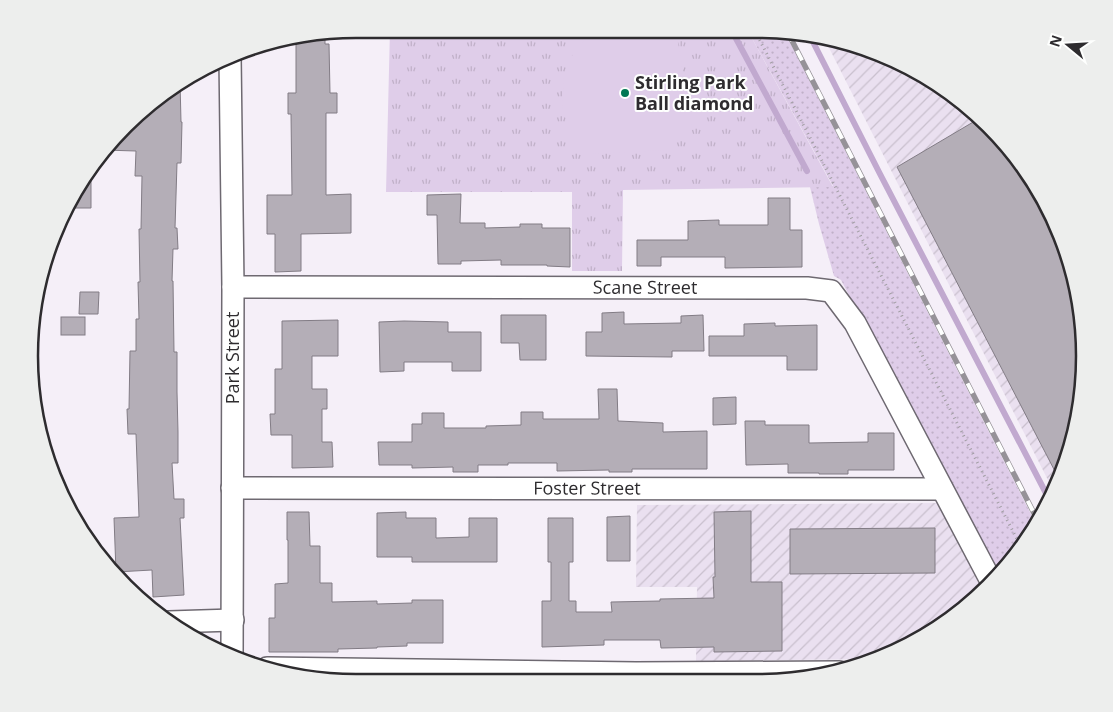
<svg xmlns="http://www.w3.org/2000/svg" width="1113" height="712" font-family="'Open Sans',sans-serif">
  <defs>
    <pattern id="industrial-furrows" width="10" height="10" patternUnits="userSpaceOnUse" patternTransform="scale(1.25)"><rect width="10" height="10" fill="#eae0f0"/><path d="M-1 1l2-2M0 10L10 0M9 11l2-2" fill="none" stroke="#c9c0ce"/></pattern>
    <pattern id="grass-dots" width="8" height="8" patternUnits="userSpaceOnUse" patternTransform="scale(1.25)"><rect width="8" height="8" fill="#dfcde9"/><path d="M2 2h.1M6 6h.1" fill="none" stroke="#c0b0c8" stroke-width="1.8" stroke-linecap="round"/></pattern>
    <pattern id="park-tufts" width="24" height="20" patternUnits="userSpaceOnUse" patternTransform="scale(1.25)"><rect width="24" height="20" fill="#dfcde9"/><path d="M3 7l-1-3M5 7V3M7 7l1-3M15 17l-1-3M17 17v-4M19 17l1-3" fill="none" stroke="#c0b0c8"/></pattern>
  </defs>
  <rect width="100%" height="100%" fill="#f5eff8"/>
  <!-- industrial -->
  <g fill="url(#industrial-furrows)">
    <path d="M 824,38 L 882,54 L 956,97 L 1003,140 L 1067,251 L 1081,314 L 1084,378 L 1073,441 L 1054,492 Z"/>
    <path d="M 938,503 L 984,588 L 956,615 L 902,649 L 877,659 L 696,661 L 697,587 L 636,587 L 637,505 Z"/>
  </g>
  <!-- grass -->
  <path fill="url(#grass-dots)" d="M 748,31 L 784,31 L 1036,524 L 1016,555 L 996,576 L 954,493 L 841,280 L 834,276 L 819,224 L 810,187 L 833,186 Z"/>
  <!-- park -->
  <path fill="url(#park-tufts)" d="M 390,29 L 748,31 L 833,187 L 623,190 L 622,271 L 572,271 L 572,192 L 386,192 Z"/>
  <!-- pitch -->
  <path fill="#dfcde9" d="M 605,30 L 666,31 L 677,37 L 692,125 L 666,150 L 593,154 L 574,139 L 562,109 L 564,76 L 576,46 Z"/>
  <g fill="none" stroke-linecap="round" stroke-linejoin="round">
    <!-- stream -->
    <g stroke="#c1a9cf" stroke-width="6">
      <path d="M 732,31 L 807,171"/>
      <path d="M 809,34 L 879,172 L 1050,501"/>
    </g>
  </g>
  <!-- building -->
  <g fill="#b4aeb7" stroke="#827c85">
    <path d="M 325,34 L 325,44 L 329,44 L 330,93 L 337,93 L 337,113 L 326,113 L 326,195 L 351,194 L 351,233 L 301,234 L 301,271 L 275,272 L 275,234 L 267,234 L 267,195 L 292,195 L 291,114 L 288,114 L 288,93 L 296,93 L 296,39 Z"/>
    <path d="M 180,81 L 181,122 L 182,122 L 181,163 L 177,163 L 175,228 L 177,228 L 178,249 L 173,249 L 172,281 L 173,281 L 174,352 L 177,352 L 177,392 L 178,432 L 178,463 L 172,463 L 174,499 L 184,499 L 184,518 L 180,518 L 184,595 L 153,597 L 152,570 L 116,572 L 114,518 L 139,517 L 136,434 L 128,434 L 127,409 L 129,409 L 130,351 L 136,351 L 136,319 L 139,319 L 138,282 L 140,282 L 139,229 L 141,229 L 142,176 L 135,176 L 136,151 L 103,150 L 174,84 Z"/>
    <path d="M 980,118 L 1003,140 L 1041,193 L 1067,251 L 1081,314 L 1084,378 L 1073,441 L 1059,479 L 897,167 Z"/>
    <path d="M 91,167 L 91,208 L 69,208 L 75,196 Z"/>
    <path d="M 461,194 L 460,223 L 485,223 L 485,228 L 520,227 L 520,224 L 542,224 L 542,228 L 570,228 L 570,267 L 547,266 L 547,265 L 501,265 L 501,260 L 461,261 L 461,264 L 438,264 L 437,215 L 427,215 L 427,195 Z"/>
    <path d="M 768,198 L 790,198 L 790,230 L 802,230 L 802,267 L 725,268 L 725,257 L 661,257 L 661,266 L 637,266 L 637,240 L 688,240 L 688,221 L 719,220 L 719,225 L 768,225 Z"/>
    <path d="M 80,292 L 99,292 L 98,314 L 79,314 Z"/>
    <path d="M 624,312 L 624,324 L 681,323 L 681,316 L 703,315 L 704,351 L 672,351 L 672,357 L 586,356 L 586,332 L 602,332 L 602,313 Z"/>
    <path d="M 501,315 L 546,315 L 546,360 L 520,360 L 519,343 L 501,343 Z"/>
    <rect x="61" y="317" width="24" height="18"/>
    <path d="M 338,320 L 338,356 L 312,356 L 312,389 L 327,389 L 327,409 L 322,409 L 322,442 L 332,442 L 333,467 L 292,468 L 292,435 L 271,435 L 270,414 L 275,414 L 275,369 L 282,369 L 282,321 Z"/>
    <path d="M 404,321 L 448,322 L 448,332 L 481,332 L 481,371 L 452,371 L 452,362 L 404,362 L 404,371 L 380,372 L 379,322 Z"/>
    <path d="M 775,323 L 775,326 L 817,325 L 817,370 L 787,370 L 787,356 L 709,356 L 709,336 L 744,336 L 744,324 Z"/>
    <path d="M 598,389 L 617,389 L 618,421 L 663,423 L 663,432 L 707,431 L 707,469 L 632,469 L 632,472 L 609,472 L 609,470 L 557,471 L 557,463 L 508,463 L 508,465 L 478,465 L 478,472 L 453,472 L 453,467 L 412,468 L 412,465 L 379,465 L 378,442 L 412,442 L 412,424 L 422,424 L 422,413 L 444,413 L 444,428 L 486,428 L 486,426 L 521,425 L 521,412 L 543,412 L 543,419 L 599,419 Z"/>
    <path d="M 736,397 L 736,424 L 713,425 L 713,398 Z"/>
    <path d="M 745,421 L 765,421 L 765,425 L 809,425 L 809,443 L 868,442 L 868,433 L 894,433 L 894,470 L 848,470 L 848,474 L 819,474 L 819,473 L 788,473 L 788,464 L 746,465 Z"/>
    <path d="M 751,511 L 751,582 L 782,582 L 782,651 L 714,652 L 714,647 L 661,648 L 660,640 L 604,640 L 604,645 L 542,647 L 542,601 L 551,601 L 551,562 L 548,562 L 548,518 L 573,518 L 573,562 L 569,562 L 569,601 L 576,601 L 576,612 L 612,612 L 611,602 L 660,601 L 660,599 L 714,598 L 713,577 L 715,577 L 714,512 Z"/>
    <path d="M 287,512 L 309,512 L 310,546 L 320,546 L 320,583 L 332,583 L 332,602 L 377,601 L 377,604 L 412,603 L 412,600 L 443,600 L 443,643 L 407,643 L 407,646 L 377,647 L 377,648 L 338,649 L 338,652 L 269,652 L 269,618 L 275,618 L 275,584 L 288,583 L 288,540 L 287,540 Z"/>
    <path d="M 406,512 L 406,518 L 436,518 L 436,538 L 469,537 L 469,518 L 497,518 L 497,562 L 412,562 L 412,557 L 377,557 L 377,513 Z"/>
    <path d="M 630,516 L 630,561 L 607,561 L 607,517 Z"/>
    <path d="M 935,528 L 935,573 L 790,574 L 790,529 Z"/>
  </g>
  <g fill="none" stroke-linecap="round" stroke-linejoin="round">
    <!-- minor casing -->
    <g stroke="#6e6971" stroke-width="24">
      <g id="minor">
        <path d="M 230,56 L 233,287 L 232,659"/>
        <path id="s1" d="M 233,287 L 807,288 L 831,291 L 855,323 L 991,581"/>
        <path id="s2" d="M 232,488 L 942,489"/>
        <path d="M 169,622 L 233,620"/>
        <path d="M 267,668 L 636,673 L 839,672"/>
      </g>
    </g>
    <!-- path -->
    <path stroke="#a19da3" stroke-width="3" stroke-dasharray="1 4" stroke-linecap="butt" d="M 755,31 L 1021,547"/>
    <!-- minor -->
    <use href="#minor" stroke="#fff" stroke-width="21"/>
    <!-- rail casing -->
    <g stroke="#969298" stroke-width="5.5">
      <path id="rail" d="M 787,31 L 1038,521"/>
    </g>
    <!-- rail -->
    <use href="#rail" stroke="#fefffe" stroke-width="4" stroke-dasharray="11" stroke-linecap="butt"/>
  </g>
  <!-- markers -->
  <circle fill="#007753" stroke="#fefffe" stroke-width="2" cx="625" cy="93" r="5"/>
  <g text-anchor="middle" stroke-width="4" stroke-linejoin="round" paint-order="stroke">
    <!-- poi labels -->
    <g font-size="18" font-weight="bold" fill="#2e2c2f" stroke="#fefffe" text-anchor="start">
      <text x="635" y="89">Stirling Park<tspan x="635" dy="21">Ball diamond</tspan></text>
    </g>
    <!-- street labels -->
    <g font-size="18" fill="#2e2c2f" stroke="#fefffe">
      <text dy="6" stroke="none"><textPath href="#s1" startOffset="412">Scane Street</textPath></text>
      <text transform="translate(233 358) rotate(-90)" y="6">Park Street</text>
      <text dy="6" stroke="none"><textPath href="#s2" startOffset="355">Foster Street</textPath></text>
    </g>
  </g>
  <!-- crop -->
  <path d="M0 0H1113V712H0ZM356 38H758A318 318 0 0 1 1076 356V356A318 318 0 0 1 758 674H356A318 318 0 0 1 38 356V356A318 318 0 0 1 356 38Z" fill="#edeeed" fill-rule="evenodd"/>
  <path fill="none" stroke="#2e2c2f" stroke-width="2.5" d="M356 38H758A318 318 0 0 1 1076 356V356A318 318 0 0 1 758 674H356A318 318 0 0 1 38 356V356A318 318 0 0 1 356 38Z"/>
  <!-- north arrow -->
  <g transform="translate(1068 45) rotate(288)" stroke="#fefffe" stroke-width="4" paint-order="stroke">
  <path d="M0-4L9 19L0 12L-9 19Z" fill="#2e2c2f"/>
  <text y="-8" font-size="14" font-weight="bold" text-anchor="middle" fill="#2e2c2f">N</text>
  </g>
</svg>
